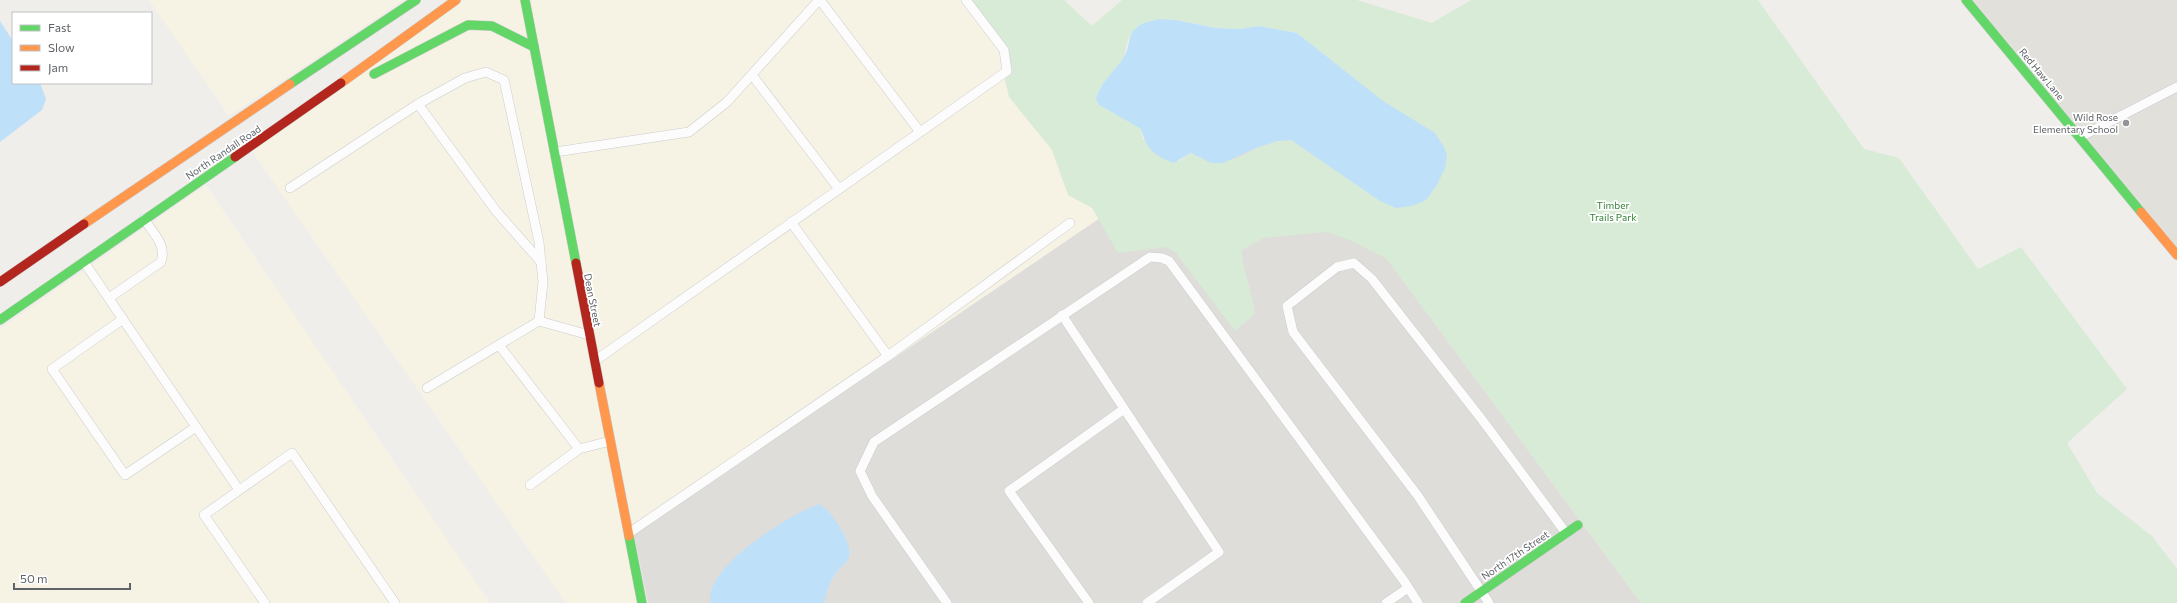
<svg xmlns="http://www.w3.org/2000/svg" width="2177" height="603" font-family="Commissioner,sans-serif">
  <rect width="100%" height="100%" fill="#efeeea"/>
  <!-- commercial -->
  <g fill="#f7f3e4">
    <path d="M 149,0 L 404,0 L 229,116 Z"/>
    <path d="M 464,0 L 521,0 L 640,603 L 566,603 L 252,151 Z"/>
    <path d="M 529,0 L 1053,0 L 1206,146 L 634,535 Z"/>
    <path d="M 206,185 L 490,603 L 0,603 L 0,329 Z"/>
  </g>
  <!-- industrial -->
  <path fill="#dfddda" d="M 1284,119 L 1641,603 L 648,603 L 634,535 L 1206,146 Z"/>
  <!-- education -->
  <path fill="#e2e0da" d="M 1973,0 L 2177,0 L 2177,247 Z"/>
  <!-- green -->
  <path fill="#d8ebd6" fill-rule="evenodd" d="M 966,0 L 1064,0 L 1092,26 L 1122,0 L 1357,0 L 1432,23 L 1471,0 L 1758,0 L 1864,149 L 1899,158 L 1978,269 L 2021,247 L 2127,389 L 2067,443 L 2097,493 L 2152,536 L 2177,569 L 2177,603 L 1641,603 L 1387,259 L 1352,241 L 1327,232 L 1263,238 L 1242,250 C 1242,271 1253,292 1255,314 L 1235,331 L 1176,253 L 1167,247 L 1118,253 L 1092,208 L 1068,195 L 1052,150 L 1009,97 L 1005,80 L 1007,71 L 1004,50 ZM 1159,19 L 1176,20 L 1216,28 L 1240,29 L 1259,26 L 1297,33 L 1351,76 L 1291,140 L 1277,141 L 1256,148 L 1236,159 L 1198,156 L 1191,153 L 1179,161 L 1143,139 L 1141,129 L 1099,105 L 1096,99 C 1102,80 1109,78 1120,64 C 1127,54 1125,46 1129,38 C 1134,26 1147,22 1159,19 Z"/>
  <!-- water -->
  <g fill="#bfe0f9">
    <path d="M 1159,19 L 1176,20 L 1216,28 L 1240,29 L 1259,26 L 1297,33 L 1383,101 L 1435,133 L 1444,147 L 1447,155 L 1445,168 L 1437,185 L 1426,200 L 1412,206 L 1396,208 L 1380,201 L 1291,140 L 1277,141 L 1256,148 L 1223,163 L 1211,163 L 1191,153 L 1174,163 C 1155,157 1146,148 1141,129 L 1099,105 L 1096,99 C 1102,78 1117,71 1126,53 C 1130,44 1128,35 1136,28 C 1143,22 1151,21 1159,19 Z"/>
    <path d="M 0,21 L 13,41 L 13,83 L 40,83 L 46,99 L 42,110 L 0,142 Z"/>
    <path d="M 820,504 C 832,513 853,541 849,557 C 848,562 841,567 837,571 C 830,581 827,591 824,603 L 711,603 C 702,568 791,513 820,504 Z"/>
  </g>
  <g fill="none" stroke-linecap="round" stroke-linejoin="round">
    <!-- lane casing -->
    <g stroke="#cbcccc" stroke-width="10">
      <g id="lane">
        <path d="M 820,0 L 920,132"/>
        <path d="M 752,75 L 839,189"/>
        <path d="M 418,104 L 496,211 L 541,262"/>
        <path d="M 2080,137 L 2177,87"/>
        <path d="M 555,152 L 689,132 L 727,102 L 819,0"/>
        <path d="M 290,188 L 418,104 L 465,78 L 486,72 L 504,80 L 539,242 L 543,282 L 539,321"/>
        <path d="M 84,262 L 239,490"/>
        <path d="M 109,298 L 161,262 C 167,245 153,233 144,219"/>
        <path d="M 1062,315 L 1219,552 L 1147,603"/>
        <path d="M 123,319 L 52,369 L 125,475 L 196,427"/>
        <path d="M 499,345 L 579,449 L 610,441"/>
        <path d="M 888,356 L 1070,223"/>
        <path d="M 596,360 L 1007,71 L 1004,50 L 966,0"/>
        <path d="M 427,388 L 539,321 L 589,335"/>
        <path d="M 530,485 L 579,449"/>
        <path d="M 629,533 L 888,356 L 791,222"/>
        <path d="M 265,603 L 204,515 L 292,453 L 395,603"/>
        <path d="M 947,603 L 872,496 L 860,471 L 874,442 L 1150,257 L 1162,258 L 1169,261 L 1404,581 L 1418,603"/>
        <path d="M 1089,603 L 1009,491 L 1124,409"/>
        <path d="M 1386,603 L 1408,588"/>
        <path d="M 1489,603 L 1418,496 L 1293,332 L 1287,306 L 1337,267 L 1354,263 L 1372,279 L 1483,421 L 1566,533"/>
      </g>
    </g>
    <!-- fast casing -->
    <g stroke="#cacacb" stroke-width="10">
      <g id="fast">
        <path d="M 525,0 L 576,263"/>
        <path d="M 1966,0 L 2141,212"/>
        <path d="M 374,74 L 468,25 L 492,26 L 534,47"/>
        <path d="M 290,84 L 416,0"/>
        <path d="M 0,320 L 235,157"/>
        <path d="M 629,536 L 642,603"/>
        <path d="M 1465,603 L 1578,525"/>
      </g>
    </g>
    <!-- slow casing -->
    <g stroke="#cacacb" stroke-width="10">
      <g id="slow">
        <path d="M 341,83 L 456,0"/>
        <path d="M 2141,212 L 2177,255"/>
        <path d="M 84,224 L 290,84"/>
        <path d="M 599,383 L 629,536"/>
      </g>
    </g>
    <!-- jam casing -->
    <g stroke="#cacacb" stroke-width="10">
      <g id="jam">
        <path d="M 235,157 L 341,83"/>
        <path d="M 576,263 L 599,383"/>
        <path d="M 0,282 L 84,224"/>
      </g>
    </g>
    <!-- lane -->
    <use href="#lane" stroke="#fdfcfc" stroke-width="9"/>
    <!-- fast -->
    <use href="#fast" stroke="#63d668" stroke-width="9"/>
    <!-- slow -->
    <use href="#slow" stroke="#ff974d" stroke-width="9"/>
    <!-- jam -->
    <use href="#jam" stroke="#b3261e" stroke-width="9"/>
  </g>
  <!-- markers -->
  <circle fill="#919496" stroke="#fff" stroke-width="1.5" cx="2126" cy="123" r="4"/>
  <g text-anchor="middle" stroke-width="3.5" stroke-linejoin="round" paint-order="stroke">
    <!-- street labels -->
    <g font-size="10" fill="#5f6368" stroke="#fff">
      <text transform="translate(2042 74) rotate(50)" y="4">Red Haw Lane</text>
      <text transform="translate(223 152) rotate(-34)" y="4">North Randall Road</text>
      <text transform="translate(593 300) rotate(79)" y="4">Dean Street</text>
      <text transform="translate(1515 555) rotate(-34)" y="4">North 17th Street</text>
    </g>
    <!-- poi labels -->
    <g font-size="10" fill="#5f6368" stroke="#fff" text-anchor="end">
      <text x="2118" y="121">Wild Rose<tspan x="2118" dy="12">Elementary School</tspan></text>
    </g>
    <!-- park labels -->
    <g font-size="10" fill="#348238" stroke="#fff">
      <text x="1613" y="209">Timber<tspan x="1613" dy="12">Trails Park</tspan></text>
    </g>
  </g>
  <!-- legend -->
  <rect x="12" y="12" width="140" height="72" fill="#ffffff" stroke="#bfc1c3"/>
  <rect x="20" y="25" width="20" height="6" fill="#63d668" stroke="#bfc1c3"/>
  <text x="48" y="32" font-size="12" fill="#5f6368">Fast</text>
  <rect x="20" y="45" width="20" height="6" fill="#ff974d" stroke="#bfc1c3"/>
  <text x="48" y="52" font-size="12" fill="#5f6368">Slow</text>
  <rect x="20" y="65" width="20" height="6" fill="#b3261e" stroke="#bfc1c3"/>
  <text x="48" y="72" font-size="12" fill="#5f6368">Jam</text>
  <!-- scale -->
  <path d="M14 583v6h116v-6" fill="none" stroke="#5f6368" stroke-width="2"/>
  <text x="20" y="583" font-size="12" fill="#5f6368" stroke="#ffffff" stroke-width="3" paint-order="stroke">50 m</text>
</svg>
